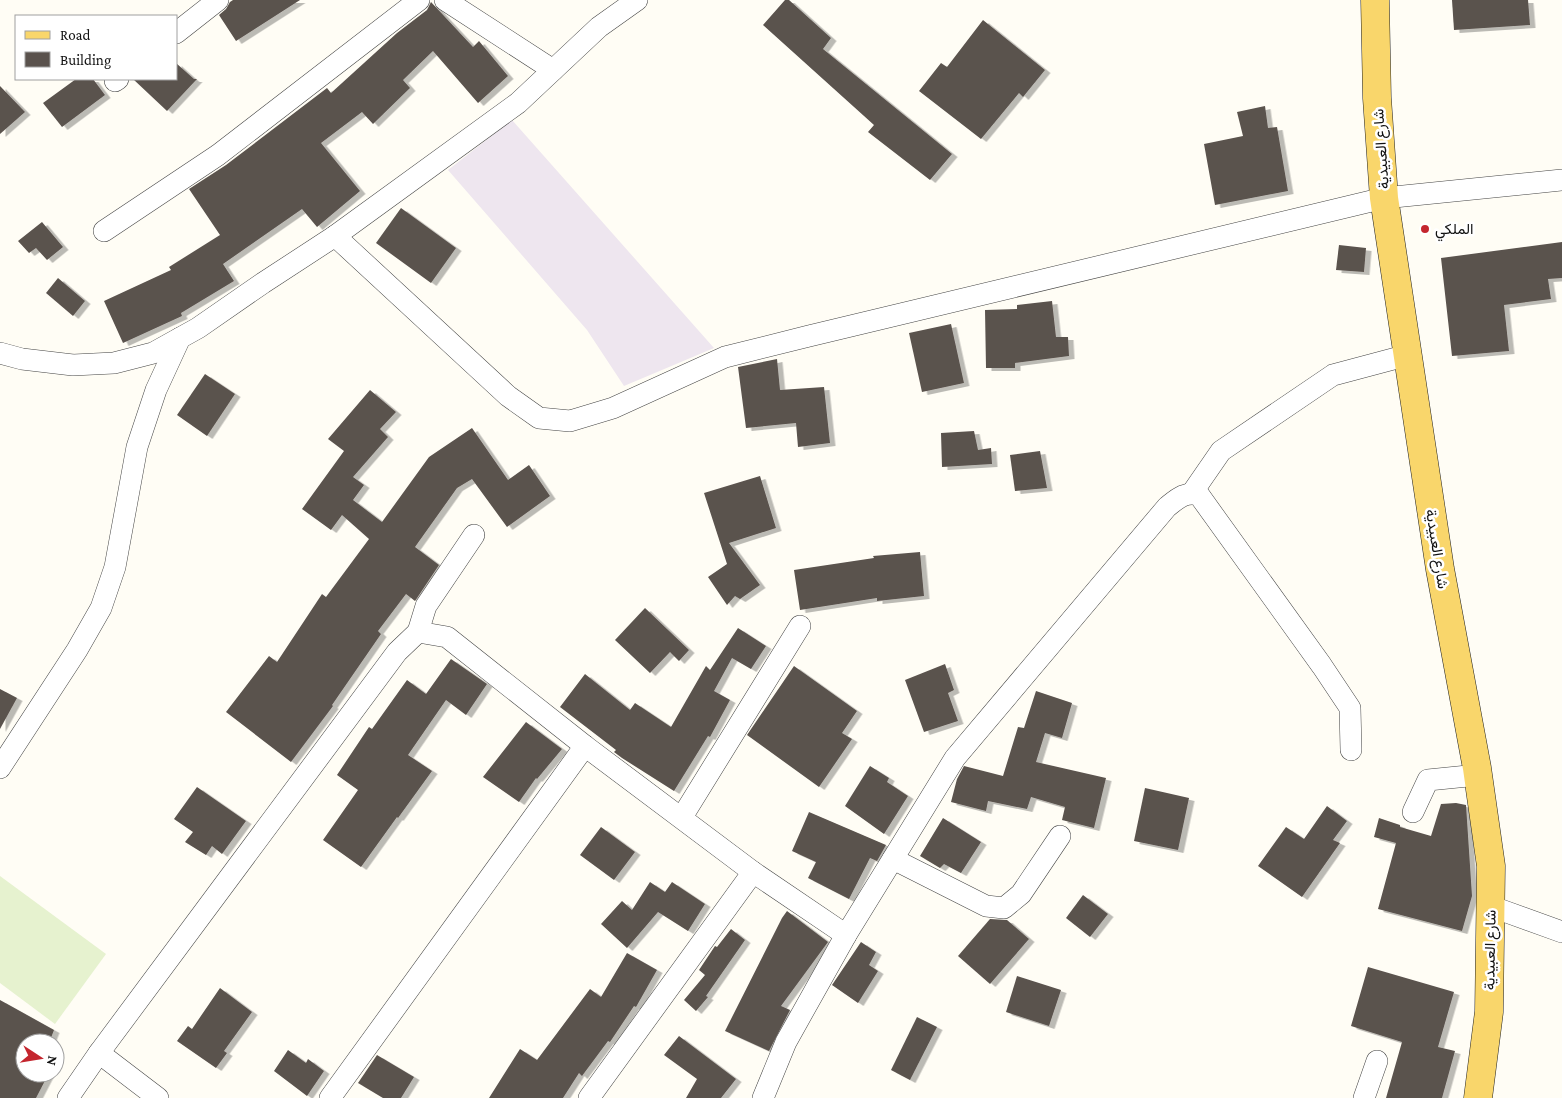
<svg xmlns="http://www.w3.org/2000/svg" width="1562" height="1098" font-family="'Crimson Pro',Vazirmatn,serif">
  <defs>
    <filter id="shadow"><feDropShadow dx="5.5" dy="3" stdDeviation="0" flood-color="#0004"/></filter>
  </defs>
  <rect width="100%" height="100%" fill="#fffdf5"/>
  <!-- industrial -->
  <path fill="#eee6ef" d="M 512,120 L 714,348 L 624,386 L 587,330 L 448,170 Z"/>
  <!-- pitch -->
  <path fill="#e6f2cf" d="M 0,876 L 106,954 L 55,1024 L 0,983 Z"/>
  <!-- building -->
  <g fill="#5a524d" filter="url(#shadow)">
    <path d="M 233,0 L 300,0 L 236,41 L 219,15 L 226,9 L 230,2 Z"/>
    <path d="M 785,0 L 789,0 L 831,38 L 823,49 L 952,154 L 930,180 L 868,132 L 874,125 L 763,25 Z"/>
    <path d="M 1452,0 L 1528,0 L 1530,25 L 1454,30 Z"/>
    <path d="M 431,2 L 473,47 L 479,41 L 508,76 L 478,103 L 433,51 L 403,80 L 410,88 L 373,124 L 362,112 L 321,143 L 360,191 L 317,227 L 302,209 L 223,264 L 234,281 L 181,313 L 182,316 L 123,343 L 104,301 L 171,270 L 169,267 L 220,235 L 189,189 L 226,165 L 327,88 L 331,93 L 397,33 L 427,10 Z"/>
    <path d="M 983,20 L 1045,70 L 1023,97 L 1019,93 L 981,139 L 919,91 L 941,63 L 947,67 Z"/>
    <path d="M 176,63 L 194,79 L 197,79 L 167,111 L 133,79 L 176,79 Z"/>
    <path d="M 76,79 L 93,79 L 105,95 L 62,127 L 43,103 Z"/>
    <path d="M 0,86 L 25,112 L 0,134 Z"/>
    <path d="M 1265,106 L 1268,128 L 1277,127 L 1288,191 L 1215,205 L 1204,144 L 1243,136 L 1237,112 Z"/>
    <path d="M 401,208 L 456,248 L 431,283 L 376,243 Z"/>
    <path d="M 42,222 L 63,247 L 47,260 L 36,248 L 29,253 L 18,241 Z"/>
    <path d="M 1562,242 L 1562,278 L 1548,279 L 1551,299 L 1504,305 L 1509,351 L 1452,356 L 1441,258 Z"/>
    <path d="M 1339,245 L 1366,248 L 1364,272 L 1336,270 Z"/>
    <path d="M 58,278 L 85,301 L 73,316 L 46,293 Z"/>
    <path d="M 1052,301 L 1056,337 L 1068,337 L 1069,356 L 1015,363 L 1015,368 L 986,368 L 985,310 L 1017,309 L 1017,305 Z"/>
    <path d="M 951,324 L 964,383 L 922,392 L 909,333 Z"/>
    <path d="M 777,359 L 780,390 L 824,387 L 830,443 L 798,447 L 796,423 L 746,428 L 738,367 Z"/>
    <path d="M 205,374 L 235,394 L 207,436 L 177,415 Z"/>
    <path d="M 370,390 L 396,412 L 380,429 L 388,437 L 353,477 L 364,485 L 353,500 L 382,522 L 429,457 L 472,428 L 508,480 L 529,465 L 550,496 L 507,527 L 472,479 L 457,488 L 415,547 L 439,565 L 415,601 L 406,594 L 378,631 L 381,634 L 332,705 L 333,706 L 291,762 L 226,712 L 269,656 L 277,662 L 322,594 L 326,597 L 369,539 L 342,515 L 331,530 L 302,509 L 344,451 L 328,439 Z"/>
    <path d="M 974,431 L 978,450 L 991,448 L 992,464 L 942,467 L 941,433 Z"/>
    <path d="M 1040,451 L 1047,488 L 1015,491 L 1010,455 Z"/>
    <path d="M 760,476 L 776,528 L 729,543 L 760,585 L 740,599 L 735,596 L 727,605 L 708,577 L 727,564 L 704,493 Z"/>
    <path d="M 920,552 L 924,596 L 877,601 L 877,598 L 800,610 L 794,570 L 874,558 L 873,556 Z"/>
    <path d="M 645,608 L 689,650 L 679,661 L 670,652 L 650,673 L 615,640 Z"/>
    <path d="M 738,628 L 766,646 L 751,669 L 732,658 L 714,691 L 730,700 L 710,737 L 708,736 L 674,791 L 622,758 L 614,752 L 616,750 L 560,707 L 585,674 L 630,710 L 635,703 L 671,727 L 706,666 L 710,670 Z"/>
    <path d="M 451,659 L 487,684 L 466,715 L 446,700 L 408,755 L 432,771 L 398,818 L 397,817 L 361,867 L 323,840 L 358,790 L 337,775 L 369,727 L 372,729 L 407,680 L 426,694 Z"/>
    <path d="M 945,664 L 954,690 L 948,693 L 958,721 L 924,732 L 905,680 Z"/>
    <path d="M 794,666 L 857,711 L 842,733 L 852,739 L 819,787 L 747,735 Z"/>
    <path d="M 0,689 L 17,698 L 0,729 Z"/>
    <path d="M 1036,691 L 1072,703 L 1062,738 L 1045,733 L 1036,762 L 1106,778 L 1094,828 L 1062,820 L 1065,807 L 1031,797 L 1027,809 L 988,801 L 986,811 L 951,802 L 957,779 L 964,766 L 1003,776 L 1018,727 L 1024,728 Z"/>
    <path d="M 526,722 L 562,749 L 537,779 L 536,778 L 519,802 L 483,777 Z"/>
    <path d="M 870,766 L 889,778 L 887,782 L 908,796 L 884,834 L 845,806 Z"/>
    <path d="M 197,787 L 246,821 L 222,854 L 212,846 L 206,855 L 185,842 L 193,832 L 174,819 Z"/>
    <path d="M 1145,788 L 1189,798 L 1178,850 L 1134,841 Z"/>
    <path d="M 1456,803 L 1466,805 L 1472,896 L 1462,931 L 1378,909 L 1396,843 L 1374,837 L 1379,818 L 1400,825 L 1400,827 L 1431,836 L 1441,804 Z"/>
    <path d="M 1327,806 L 1347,821 L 1333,840 L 1340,843 L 1302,897 L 1258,866 L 1286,827 L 1304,839 Z"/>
    <path d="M 809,812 L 886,845 L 877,861 L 870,858 L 849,899 L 808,878 L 816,862 L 792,851 Z"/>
    <path d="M 943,818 L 981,842 L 961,873 L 944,864 L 940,868 L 920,856 Z"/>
    <path d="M 601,827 L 635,852 L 614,880 L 580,855 Z"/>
    <path d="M 650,882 L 665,892 L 672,882 L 705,904 L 688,931 L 658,912 L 627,948 L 601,924 L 622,901 L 632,910 Z"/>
    <path d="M 1083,895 L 1108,914 L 1090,937 L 1066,918 Z"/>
    <path d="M 787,911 L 828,942 L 781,1006 L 790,1010 L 769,1051 L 725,1031 L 782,918 Z"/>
    <path d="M 990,919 L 1007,920 L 1029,939 L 990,984 L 958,956 Z"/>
    <path d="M 731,929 L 745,940 L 706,996 L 708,997 L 696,1011 L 684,1000 L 705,975 L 699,970 L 715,946 L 717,947 Z"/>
    <path d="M 861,942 L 876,952 L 869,965 L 878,971 L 858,1003 L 832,985 Z"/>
    <path d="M 627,953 L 657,970 L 636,1007 L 634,1006 L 610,1042 L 608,1041 L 582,1076 L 579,1073 L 563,1098 L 489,1098 L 520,1049 L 537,1060 L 590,989 L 601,997 Z"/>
    <path d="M 1368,967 L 1454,992 L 1438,1047 L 1455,1051 L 1442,1098 L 1386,1098 L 1402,1042 L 1351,1026 Z"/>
    <path d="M 1017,976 L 1061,990 L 1049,1026 L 1006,1012 Z"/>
    <path d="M 220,988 L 252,1012 L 224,1051 L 227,1053 L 216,1068 L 177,1041 L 188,1026 L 192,1029 Z"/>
    <path d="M 0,1000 L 54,1030 L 49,1043 L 25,1043 L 25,1073 L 49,1073 L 36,1098 L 0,1098 Z"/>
    <path d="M 917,1017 L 937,1027 L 910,1080 L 891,1070 Z"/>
    <path d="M 679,1036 L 736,1079 L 721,1098 L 686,1098 L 697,1079 L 664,1055 Z"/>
    <path d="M 288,1050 L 306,1063 L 308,1059 L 324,1071 L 307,1096 L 274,1071 Z"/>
    <path d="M 377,1055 L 414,1077 L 401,1098 L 383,1098 L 358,1083 Z"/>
  </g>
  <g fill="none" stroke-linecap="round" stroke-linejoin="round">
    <!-- minor casing -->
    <g stroke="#444" stroke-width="22">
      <g id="minor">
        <path d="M 445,0 L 553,70"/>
        <path d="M 176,33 L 218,0"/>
        <path d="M 115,81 L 118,79"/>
        <path d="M 104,231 L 218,155 L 419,0"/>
        <path d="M 335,236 L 508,396 L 539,418 L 570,421 L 613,408 L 725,357 L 809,336 L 1384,198 L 1562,180"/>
        <path d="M 0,353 L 22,359 L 73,365 L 114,363 L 153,353 L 198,328 L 263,283 L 335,236 L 518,103 L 599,27 L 637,0"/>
        <path d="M 1192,493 L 1221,451 L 1333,375 L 1408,355"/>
        <path d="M 418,632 L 426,606 L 474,535"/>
        <path d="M 0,768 L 77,650 L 101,608 L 115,567 L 137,447 L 156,390 L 180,338"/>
        <path d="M 1413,812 L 1428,780 L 1478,775"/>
        <path d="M 682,817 L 800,626"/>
        <path d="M 893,859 L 986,906 L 1004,908 L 1021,894 L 1060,836"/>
        <path d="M 1490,906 L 1562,932"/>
        <path d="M 99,1053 L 158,1098"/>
        <path d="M 68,1098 L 99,1053 L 397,652 L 418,632 L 447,637 L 585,746 L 753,872 L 846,935"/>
        <path d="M 330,1098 L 585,746"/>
        <path d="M 589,1098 L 753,872"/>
        <path d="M 763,1098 L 786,1042 L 846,935 L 955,758 L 1167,507 C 1177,499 1185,491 1199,495 L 1322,666 L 1350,708 L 1351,750"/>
        <path d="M 1364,1098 L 1377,1061"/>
      </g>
    </g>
    <!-- major casing -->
    <g stroke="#222" stroke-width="29">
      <path id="major" d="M 1375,0 L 1377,98 L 1384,198 L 1440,569 L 1477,768 L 1491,866 L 1489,1012 L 1478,1098"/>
    </g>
    <!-- minor -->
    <use href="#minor" stroke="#fff" stroke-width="21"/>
    <!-- major -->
    <use href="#major" stroke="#f9d66b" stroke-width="28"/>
  </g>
  <!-- markers -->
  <circle fill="#c4262e" stroke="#fff" stroke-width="2" cx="1425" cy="229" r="5"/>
  <g text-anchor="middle" stroke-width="5" stroke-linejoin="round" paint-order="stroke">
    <!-- street labels -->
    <g font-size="15" fill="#111" stroke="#fff">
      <text transform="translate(1381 149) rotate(-94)" y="5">شارع العبيدية</text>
      <text transform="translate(1437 549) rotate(81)" y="5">شارع العبيدية</text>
      <text transform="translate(1490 950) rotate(-89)" y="5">شارع العبيدية</text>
    </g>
    <!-- poi labels -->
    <g font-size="15" fill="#111" stroke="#fff" text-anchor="start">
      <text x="1435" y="234">الملكي</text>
    </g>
  </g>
  <!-- legend -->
  <rect x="15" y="15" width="162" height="65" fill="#ffffff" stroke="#a0a0a0"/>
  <rect x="25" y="31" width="25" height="8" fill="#f9d66b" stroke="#a0a0a0"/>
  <text x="60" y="40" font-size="15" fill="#111111">Road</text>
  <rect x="25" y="52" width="25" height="15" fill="#5a524d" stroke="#a0a0a0"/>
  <text x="60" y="65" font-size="15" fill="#111111">Building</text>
  <!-- north arrow -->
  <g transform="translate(40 1058) rotate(102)"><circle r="24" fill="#ffffff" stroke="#a0a0a0"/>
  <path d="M0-4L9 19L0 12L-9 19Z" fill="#c4262e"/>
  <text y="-8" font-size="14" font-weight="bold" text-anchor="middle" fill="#111111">N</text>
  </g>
</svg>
